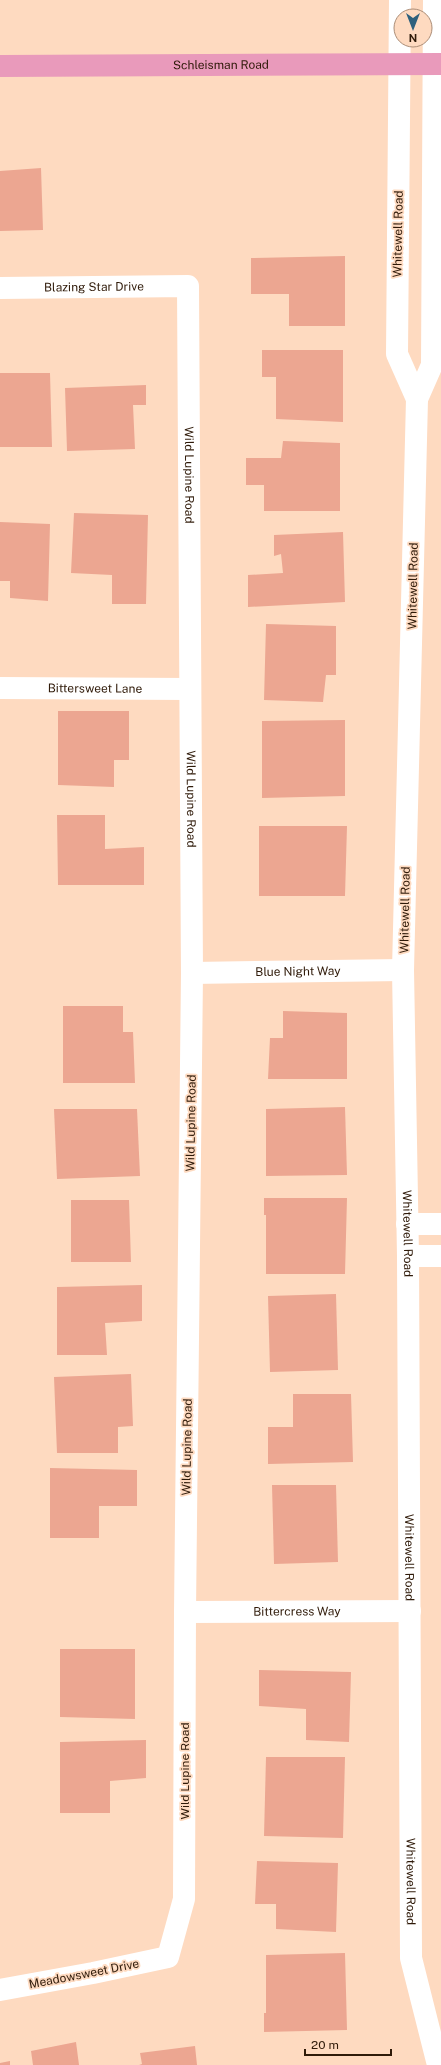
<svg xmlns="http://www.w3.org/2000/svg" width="441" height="2065" font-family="'Public Sans',sans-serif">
  <rect width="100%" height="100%" fill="#fedac0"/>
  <!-- building -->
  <g fill="#eca691">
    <path d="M 41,168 L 43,230 L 0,231 L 0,171 Z"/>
    <path d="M 345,256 L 345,326 L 289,326 L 289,294 L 251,294 L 251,258 Z"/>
    <path d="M 262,350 L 343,350 L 343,422 L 276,419 L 276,377 L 262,377 Z"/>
    <path d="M 0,373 L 50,373 L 52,447 L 0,447 Z"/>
    <path d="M 146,385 L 146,405 L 133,405 L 135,449 L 67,451 L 65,388 Z"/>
    <path d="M 283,441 L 340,443 L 340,511 L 264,511 L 264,485 L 246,485 L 246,458 L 281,458 Z"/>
    <path d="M 74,513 L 148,515 L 146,604 L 112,604 L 112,575 L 71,573 Z"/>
    <path d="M 0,522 L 50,524 L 48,601 L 10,598 L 10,581 L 0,581 Z"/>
    <path d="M 343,532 L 345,602 L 248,607 L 248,575 L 283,573 L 281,554 L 274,556 L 274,535 Z"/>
    <path d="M 266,624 L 336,626 L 336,675 L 326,675 L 323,702 L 264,700 Z"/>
    <path d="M 58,711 L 129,711 L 129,760 L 114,760 L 114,787 L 58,785 Z"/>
    <path d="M 345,720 L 345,796 L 262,798 L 262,721 Z"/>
    <path d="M 57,815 L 105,815 L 105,849 L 144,847 L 144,885 L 58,885 Z"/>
    <path d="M 259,826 L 347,826 L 345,896 L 259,896 Z"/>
    <path d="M 63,1006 L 123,1006 L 123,1032 L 133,1032 L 135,1083 L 63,1083 Z"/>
    <path d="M 283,1011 L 347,1013 L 347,1079 L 268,1079 L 270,1038 L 283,1038 Z"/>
    <path d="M 345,1107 L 347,1175 L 266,1176 L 266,1109 Z"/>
    <path d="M 54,1109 L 137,1109 L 140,1176 L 57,1179 Z"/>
    <path d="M 264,1198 L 347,1198 L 345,1274 L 266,1274 L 266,1215 L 264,1215 Z"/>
    <path d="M 71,1200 L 129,1200 L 131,1262 L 71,1262 Z"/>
    <path d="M 142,1285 L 142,1321 L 105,1323 L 107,1355 L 57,1355 L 57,1287 Z"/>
    <path d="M 336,1294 L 338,1370 L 270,1372 L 268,1296 Z"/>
    <path d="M 131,1374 L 133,1426 L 118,1427 L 118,1453 L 57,1453 L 54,1377 Z"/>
    <path d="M 293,1394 L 351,1394 L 353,1462 L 268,1464 L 268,1427 L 293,1427 Z"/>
    <path d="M 50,1468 L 137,1470 L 137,1506 L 99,1506 L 99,1538 L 50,1538 Z"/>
    <path d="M 272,1485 L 336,1485 L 338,1562 L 274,1564 Z"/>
    <path d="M 60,1649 L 135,1649 L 135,1719 L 60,1717 Z"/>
    <path d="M 259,1670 L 351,1672 L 349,1742 L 306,1740 L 306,1709 L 259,1706 Z"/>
    <path d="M 146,1740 L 146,1778 L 110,1781 L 110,1813 L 60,1813 L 60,1742 Z"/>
    <path d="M 266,1757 L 345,1757 L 343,1838 L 264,1836 Z"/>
    <path d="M 257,1861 L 338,1863 L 336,1932 L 276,1929 L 276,1904 L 255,1904 Z"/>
    <path d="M 345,1953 L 347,2030 L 264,2032 L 264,2013 L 266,2013 L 266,1955 Z"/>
    <path d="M 76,2042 L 79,2065 L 33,2065 L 31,2051 Z"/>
    <path d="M 195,2046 L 197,2065 L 139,2065 L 142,2064 L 140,2053 Z"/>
    <path d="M 10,2061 L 10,2065 L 0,2065 L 0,2063 Z"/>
  </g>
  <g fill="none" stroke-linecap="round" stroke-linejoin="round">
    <!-- minor -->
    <g stroke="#fff" stroke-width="22">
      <path d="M 400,0 L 397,354 L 417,399"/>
      <path id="s1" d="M 434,0 L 432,365 L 417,399 L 403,970 L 408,1256 L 411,1958 L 438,2065"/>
      <path id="s2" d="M 0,288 L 188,286 L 192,973 L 185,1612 L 184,1899 L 168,1957 L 93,1973 L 0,1990"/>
      <path id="s3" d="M 0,688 L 190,689"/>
      <path id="s4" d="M 192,973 L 403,970"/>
      <path d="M 407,1224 L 441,1224"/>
      <path d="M 408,1256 L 441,1256"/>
      <path id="s5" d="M 185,1612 L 410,1611"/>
    </g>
    <!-- major -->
    <path stroke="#e99abb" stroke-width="22" id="s6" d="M 0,66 L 441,64"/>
  </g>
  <g text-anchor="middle" stroke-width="3.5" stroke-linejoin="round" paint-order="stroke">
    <!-- street labels -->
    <g font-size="12" fill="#2f1a09" stroke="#fedac0">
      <text dy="4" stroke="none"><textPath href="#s6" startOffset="221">Schleisman Road</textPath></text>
      <text transform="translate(398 234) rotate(-89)" y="4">Whitewell Road</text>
      <text dy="4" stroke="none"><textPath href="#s2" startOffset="94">Blazing Star Drive</textPath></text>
      <text dy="4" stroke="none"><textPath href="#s2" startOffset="377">Wild Lupine Road</textPath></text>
      <text transform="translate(413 586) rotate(-89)" y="4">Whitewell Road</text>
      <text dy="4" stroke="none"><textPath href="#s3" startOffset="95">Bittersweet Lane</textPath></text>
      <text dy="4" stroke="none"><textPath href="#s2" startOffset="701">Wild Lupine Road</textPath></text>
      <text transform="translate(405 910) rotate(-89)" y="4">Whitewell Road</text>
      <text dy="4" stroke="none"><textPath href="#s4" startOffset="106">Blue Night Way</textPath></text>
      <text transform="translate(191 1123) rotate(-89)" y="4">Wild Lupine Road</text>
      <text dy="4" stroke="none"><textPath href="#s1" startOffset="1237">Whitewell Road</textPath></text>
      <text transform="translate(187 1447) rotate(-89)" y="4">Wild Lupine Road</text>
      <text dy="4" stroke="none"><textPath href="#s1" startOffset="1561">Whitewell Road</textPath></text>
      <text dy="4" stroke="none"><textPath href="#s5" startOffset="112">Bittercress Way</textPath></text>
      <text transform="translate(185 1771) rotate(-90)" y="4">Wild Lupine Road</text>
      <text dy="4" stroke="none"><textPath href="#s1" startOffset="1885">Whitewell Road</textPath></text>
      <text transform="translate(84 1974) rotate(-11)" y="4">Meadowsweet Drive</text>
    </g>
  </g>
  <!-- north arrow -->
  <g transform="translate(413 28) rotate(180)"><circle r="19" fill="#fedac0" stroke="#ab8d77"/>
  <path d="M0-3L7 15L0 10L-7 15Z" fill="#2e607d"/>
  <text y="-6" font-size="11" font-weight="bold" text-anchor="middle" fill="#2f1a09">N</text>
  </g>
  <!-- scale -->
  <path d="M305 2049v6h86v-6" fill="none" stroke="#2f1a09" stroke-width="2"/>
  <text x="311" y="2049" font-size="12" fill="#2f1a09" stroke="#fedac0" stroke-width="3" paint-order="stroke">20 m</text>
</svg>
